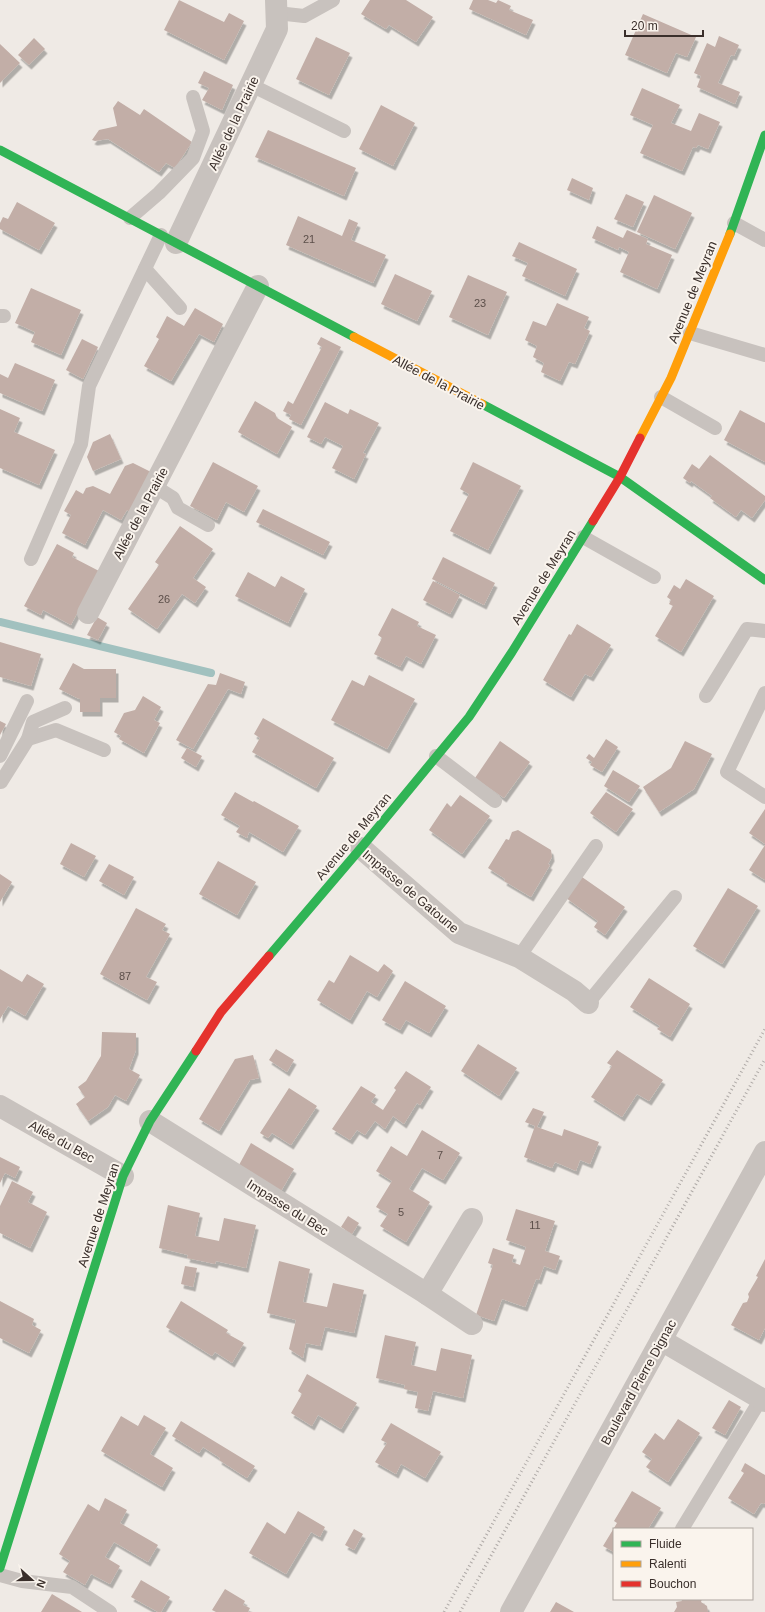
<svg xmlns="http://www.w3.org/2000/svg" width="765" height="1612" font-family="Arial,sans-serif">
  <defs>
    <filter id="shadow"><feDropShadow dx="2.5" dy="4.5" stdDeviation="0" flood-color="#0004"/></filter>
  </defs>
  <rect width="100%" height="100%" fill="#efeae5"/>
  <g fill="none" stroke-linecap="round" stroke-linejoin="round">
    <!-- stream -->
    <path stroke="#a1c1bf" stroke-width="8" d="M 0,622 L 211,673"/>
  </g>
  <!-- building -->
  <g fill="#c2aea7" filter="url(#shadow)">
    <path d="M 179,0 L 224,22 L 229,13 L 244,21 L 224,60 L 164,30 Z"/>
    <path d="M 370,0 L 406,0 L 433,17 L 416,42 L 389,25 L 386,29 L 361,14 Z"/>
    <path d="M 473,0 L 488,0 L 496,3 L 498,0 L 511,6 L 509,10 L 533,20 L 526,35 L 469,9 Z"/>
    <path d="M 643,14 L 696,37 L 687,57 L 676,53 L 667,73 L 625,55 Z"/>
    <path d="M 719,36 L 739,45 L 734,56 L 731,55 L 718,83 L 740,92 L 735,104 L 697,87 L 701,76 L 694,73 L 707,43 L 715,47 Z"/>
    <path d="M 316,37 L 350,53 L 329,95 L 296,79 Z"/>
    <path d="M 34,38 L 45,49 L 29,65 L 18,55 Z"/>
    <path d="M 0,44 L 20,63 L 0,83 Z"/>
    <path d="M 204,71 L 233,85 L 222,110 L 202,100 L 209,88 L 198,83 Z"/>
    <path d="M 642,88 L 680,105 L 671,123 L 691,131 L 699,113 L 720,122 L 708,149 L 698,145 L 696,148 L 693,147 L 682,171 L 640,153 L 653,125 L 630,115 Z"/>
    <path d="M 118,101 L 140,115 L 144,109 L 192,142 L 175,168 L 166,163 L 159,172 L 108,139 L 95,141 L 92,140 L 99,130 L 117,126 L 113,108 Z"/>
    <path d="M 381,105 L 415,123 L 393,166 L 359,149 Z"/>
    <path d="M 268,130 L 356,168 L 344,196 L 255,157 Z"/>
    <path d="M 572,178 L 593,188 L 589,200 L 567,190 Z"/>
    <path d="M 626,194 L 644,202 L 633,227 L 614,219 Z"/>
    <path d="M 654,195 L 692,213 L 675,249 L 637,232 Z"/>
    <path d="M 17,202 L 55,223 L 39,250 L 0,229 L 0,223 L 3,217 L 8,219 Z"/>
    <path d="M 298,216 L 342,236 L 349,219 L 358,223 L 351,240 L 386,255 L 373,283 L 286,245 Z"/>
    <path d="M 597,226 L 623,238 L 627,230 L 648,239 L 646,244 L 672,255 L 657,289 L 620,272 L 629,252 L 619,247 L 618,250 L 592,238 Z"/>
    <path d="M 519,242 L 577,269 L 565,296 L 522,276 L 528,263 L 512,256 Z"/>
    <path d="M 395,274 L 432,291 L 417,321 L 381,304 Z"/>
    <path d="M 468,275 L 507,292 L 488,335 L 449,317 Z"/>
    <path d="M 31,288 L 81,310 L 61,355 L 31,342 L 35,332 L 15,323 Z"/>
    <path d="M 557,303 L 589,317 L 584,328 L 590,331 L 575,364 L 569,362 L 560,381 L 541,372 L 544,363 L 533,357 L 537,346 L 525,340 L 533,321 L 546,326 Z"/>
    <path d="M 195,308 L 223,324 L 214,342 L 199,334 L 171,381 L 144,366 L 159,339 L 156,337 L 167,316 L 184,326 Z"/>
    <path d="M 321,337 L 341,347 L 301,425 L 289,419 L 291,415 L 283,411 L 288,401 L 293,404 L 322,347 L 317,344 Z"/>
    <path d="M 82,339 L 98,347 L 83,379 L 66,370 Z"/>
    <path d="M 15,363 L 55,380 L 42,411 L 0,393 L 0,374 L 8,378 Z"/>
    <path d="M 255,401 L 275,413 L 277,418 L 292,427 L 277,454 L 238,432 Z"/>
    <path d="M 325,402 L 348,414 L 350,409 L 379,423 L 363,453 L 366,454 L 354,479 L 332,468 L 343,446 L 325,437 L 321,444 L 307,437 Z"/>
    <path d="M 0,409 L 20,418 L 14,432 L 55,450 L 39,485 L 0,468 Z"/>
    <path d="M 740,410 L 765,423 L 765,462 L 724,440 Z"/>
    <path d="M 110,434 L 121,459 L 93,471 L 87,457 L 93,442 Z"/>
    <path d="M 710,455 L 765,496 L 765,500 L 752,518 L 741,510 L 736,517 L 710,498 L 712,496 L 691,481 L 690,483 L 683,478 L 692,464 L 699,469 Z"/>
    <path d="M 213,462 L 258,486 L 244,512 L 226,502 L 217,520 L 190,506 Z"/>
    <path d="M 473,462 L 521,486 L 488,550 L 450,531 L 469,494 L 460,489 Z"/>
    <path d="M 133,463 L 151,472 L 129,512 L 127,510 L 121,520 L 103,510 L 85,545 L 62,533 L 71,515 L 64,511 L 76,490 L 83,494 L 86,488 L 93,486 L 110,494 L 125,466 Z"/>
    <path d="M 263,509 L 330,542 L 323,555 L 256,522 Z"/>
    <path d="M 180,526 L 213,549 L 193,578 L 206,587 L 195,603 L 182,594 L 157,629 L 128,609 L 159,565 L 155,562 Z"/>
    <path d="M 57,544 L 74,553 L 72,557 L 99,571 L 71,625 L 43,610 L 41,615 L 24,606 Z"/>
    <path d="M 443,557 L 495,583 L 484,605 L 432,579 Z"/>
    <path d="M 248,572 L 275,587 L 281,576 L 305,589 L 288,623 L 235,596 Z"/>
    <path d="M 686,579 L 714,596 L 681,652 L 655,636 L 673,606 L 669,604 L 671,600 L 667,597 L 674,585 L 680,589 Z"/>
    <path d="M 433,581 L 460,595 L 450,614 L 423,600 Z"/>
    <path d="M 392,608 L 419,622 L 417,626 L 436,635 L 421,664 L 406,656 L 400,667 L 374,654 L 382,638 L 378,635 Z"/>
    <path d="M 97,617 L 107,623 L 98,640 L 87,635 Z"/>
    <path d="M 577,624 L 611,645 L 591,677 L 585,674 L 571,697 L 543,680 L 569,634 L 571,635 Z"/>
    <path d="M 0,642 L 41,654 L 31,686 L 0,677 Z"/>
    <path d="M 73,663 L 84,669 L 116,669 L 116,698 L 100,698 L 100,712 L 80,712 L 80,699 L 77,698 L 59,689 Z"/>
    <path d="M 220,673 L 245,682 L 241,694 L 228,689 L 193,749 L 176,740 L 208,684 L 216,685 Z"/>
    <path d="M 369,675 L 415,699 L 387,749 L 331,720 L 352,680 L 364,686 Z"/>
    <path d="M 143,696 L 161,707 L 154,720 L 160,723 L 144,753 L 119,739 L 121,736 L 114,732 L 124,713 L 135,710 Z"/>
    <path d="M 263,718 L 334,758 L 316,788 L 252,752 L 260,738 L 254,734 Z"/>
    <path d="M 0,721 L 6,724 L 0,735 Z"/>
    <path d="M 606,739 L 618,747 L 602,772 L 590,765 L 592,762 L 586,758 L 589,754 L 594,758 Z"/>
    <path d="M 500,741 L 530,762 L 504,798 L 475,778 Z"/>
    <path d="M 685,741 L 712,754 L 694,789 L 659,812 L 643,787 L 671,768 Z"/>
    <path d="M 187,748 L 202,756 L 196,767 L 181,758 Z"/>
    <path d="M 613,770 L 640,786 L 629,802 L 604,786 Z"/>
    <path d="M 235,792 L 253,802 L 254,801 L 299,826 L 283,852 L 249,832 L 247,838 L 236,832 L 240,826 L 221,815 Z"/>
    <path d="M 606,792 L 633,809 L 616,832 L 590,813 Z"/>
    <path d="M 460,795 L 490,816 L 462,854 L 429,830 L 447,803 L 451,807 Z"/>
    <path d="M 765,809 L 765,844 L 749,833 Z"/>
    <path d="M 518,830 L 551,850 L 552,857 L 548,864 L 550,865 L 531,897 L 504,881 L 505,879 L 488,868 L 506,839 L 509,840 L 512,832 Z"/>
    <path d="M 71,843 L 96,856 L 84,877 L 60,864 Z"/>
    <path d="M 765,845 L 765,880 L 749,870 Z"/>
    <path d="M 218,861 L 256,882 L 237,915 L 199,894 Z"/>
    <path d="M 109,864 L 134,877 L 124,895 L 99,881 Z"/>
    <path d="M 0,874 L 12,882 L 0,902 Z"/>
    <path d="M 582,877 L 625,907 L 605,935 L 594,927 L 598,921 L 566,898 Z"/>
    <path d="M 728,888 L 758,906 L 722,964 L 693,946 Z"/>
    <path d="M 136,908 L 166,924 L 162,930 L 170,934 L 146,977 L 157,982 L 147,1000 L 100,974 Z"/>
    <path d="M 350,955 L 378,972 L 384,964 L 393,971 L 377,997 L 367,991 L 350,1020 L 317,1000 L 329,980 L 334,983 Z"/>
    <path d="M 0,969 L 22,982 L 27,974 L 44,984 L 25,1016 L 8,1006 L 0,1019 Z"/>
    <path d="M 649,978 L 690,1004 L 670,1037 L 657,1029 L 660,1026 L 630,1007 Z"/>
    <path d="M 405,981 L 446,1006 L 429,1033 L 406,1020 L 400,1030 L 382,1020 Z"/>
    <path d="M 102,1032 L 136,1033 L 136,1050 L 129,1069 L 140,1075 L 126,1101 L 115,1095 L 108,1107 L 88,1121 L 76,1104 L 85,1097 L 78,1087 L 86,1081 L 101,1056 Z"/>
    <path d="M 478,1044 L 517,1068 L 499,1096 L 461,1071 Z"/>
    <path d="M 276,1049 L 294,1060 L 287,1072 L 269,1060 Z"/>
    <path d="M 617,1050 L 663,1080 L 649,1101 L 637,1094 L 622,1117 L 591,1097 L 612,1066 L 607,1063 Z"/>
    <path d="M 253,1055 L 259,1078 L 250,1080 L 219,1131 L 199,1119 L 235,1059 Z"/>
    <path d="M 406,1071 L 431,1087 L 420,1105 L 417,1103 L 404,1124 L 393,1116 L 385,1129 L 375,1121 L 365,1135 L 357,1130 L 350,1140 L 332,1129 L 361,1086 L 376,1095 L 371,1102 L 383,1110 L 396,1090 L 394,1088 Z"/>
    <path d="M 289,1088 L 317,1106 L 291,1145 L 272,1133 L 268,1138 L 260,1133 Z"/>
    <path d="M 533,1108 L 544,1112 L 537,1127 L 562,1136 L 564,1129 L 599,1142 L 590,1164 L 580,1160 L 576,1171 L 555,1162 L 552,1168 L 524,1157 L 535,1126 L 525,1122 Z"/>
    <path d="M 422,1130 L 460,1153 L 443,1180 L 422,1168 L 409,1189 L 430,1202 L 406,1242 L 380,1226 L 388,1214 L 376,1207 L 392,1181 L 376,1171 L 391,1146 L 407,1156 Z"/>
    <path d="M 251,1143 L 294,1169 L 281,1191 L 239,1165 Z"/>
    <path d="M 0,1157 L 20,1167 L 15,1178 L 5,1173 L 0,1183 Z"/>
    <path d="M 12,1181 L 33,1192 L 28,1202 L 47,1212 L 30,1248 L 0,1233 L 0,1206 Z"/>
    <path d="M 168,1205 L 200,1213 L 195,1236 L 219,1241 L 224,1218 L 256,1225 L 246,1268 L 216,1261 L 215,1264 L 187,1258 L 188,1255 L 159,1248 Z"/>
    <path d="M 516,1209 L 555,1221 L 545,1251 L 560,1256 L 555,1270 L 544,1266 L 539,1280 L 536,1279 L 525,1307 L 502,1299 L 494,1321 L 476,1315 L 493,1265 L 488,1263 L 493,1248 L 514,1255 L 512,1262 L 520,1265 L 526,1247 L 506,1240 Z"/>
    <path d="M 348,1216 L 359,1223 L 352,1234 L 341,1227 Z"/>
    <path d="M 765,1259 L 765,1328 L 759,1340 L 731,1325 L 743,1303 L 747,1302 L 749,1297 L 748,1294 L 758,1277 L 756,1276 Z"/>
    <path d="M 279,1261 L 310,1269 L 303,1302 L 327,1307 L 333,1283 L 364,1290 L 354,1333 L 325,1327 L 320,1346 L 306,1343 L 303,1358 L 289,1349 L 296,1320 L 267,1313 Z"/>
    <path d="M 185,1266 L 197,1268 L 193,1287 L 181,1284 Z"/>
    <path d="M 0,1301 L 34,1319 L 32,1325 L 41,1330 L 29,1353 L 0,1338 Z"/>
    <path d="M 181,1301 L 228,1330 L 226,1333 L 244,1343 L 232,1363 L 215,1352 L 212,1356 L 166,1327 Z"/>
    <path d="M 385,1335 L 416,1342 L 411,1365 L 423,1368 L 436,1371 L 441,1348 L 472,1355 L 463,1398 L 433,1391 L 428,1411 L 415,1408 L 418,1392 L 404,1389 L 405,1385 L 376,1378 Z"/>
    <path d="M 307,1374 L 357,1403 L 341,1429 L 318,1415 L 312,1426 L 291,1413 L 302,1394 L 298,1391 Z"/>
    <path d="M 729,1400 L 741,1407 L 725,1435 L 712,1428 Z"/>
    <path d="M 144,1415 L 166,1428 L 150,1454 L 173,1468 L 162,1487 L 101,1451 L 121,1416 L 138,1426 Z"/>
    <path d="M 678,1419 L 700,1433 L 668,1482 L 646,1467 L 652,1459 L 642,1452 L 655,1433 L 664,1440 Z"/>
    <path d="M 181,1421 L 255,1466 L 247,1478 L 219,1460 L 220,1458 L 203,1447 L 199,1453 L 172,1436 Z"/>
    <path d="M 391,1423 L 441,1452 L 425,1478 L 401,1464 L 396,1474 L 375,1462 L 387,1443 L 381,1440 Z"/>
    <path d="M 745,1463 L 765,1475 L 765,1503 L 764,1504 L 761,1503 L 754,1514 L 728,1498 L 744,1473 L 741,1471 Z"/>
    <path d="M 632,1491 L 661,1508 L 648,1529 L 614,1529 L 614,1552 L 603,1546 L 617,1523 L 614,1521 Z"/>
    <path d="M 105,1498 L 127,1510 L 120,1523 L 158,1545 L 148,1562 L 114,1542 L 105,1557 L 120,1566 L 110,1584 L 91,1574 L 85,1585 L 63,1572 L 70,1561 L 59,1554 L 88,1504 L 99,1511 Z"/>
    <path d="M 298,1511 L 325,1527 L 320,1537 L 311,1532 L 286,1574 L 249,1553 L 267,1522 L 285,1534 Z"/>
    <path d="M 354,1529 L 363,1534 L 354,1550 L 345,1545 Z"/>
    <path d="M 141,1580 L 170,1597 L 161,1612 L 158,1612 L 131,1597 Z"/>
    <path d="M 225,1589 L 245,1601 L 243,1605 L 250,1608 L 248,1612 L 216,1612 L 212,1610 Z"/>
    <path d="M 52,1594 L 82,1612 L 41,1612 Z"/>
    <path d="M 681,1599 L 702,1599 L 701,1602 L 707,1606 L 708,1612 L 674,1612 L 677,1607 L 676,1602 L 682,1601 Z"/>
    <path d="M 556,1602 L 574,1612 L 550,1612 Z"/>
  </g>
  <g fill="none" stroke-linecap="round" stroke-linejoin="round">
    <!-- lane -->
    <g stroke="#c8c2be" stroke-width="14">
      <path d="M 277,13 L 304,16 L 333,0"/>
      <path d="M 251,85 L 344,131"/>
      <path d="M 130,218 L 159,193 L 193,158 L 203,131 L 193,97"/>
      <path d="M 734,223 L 765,240"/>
      <path d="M 145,269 L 180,308"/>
      <path d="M 0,316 L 4,316"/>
      <path d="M 690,333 L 765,355"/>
      <path d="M 661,397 L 715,428"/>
      <path d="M 154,486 L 173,498 L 178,508 L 208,525"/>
      <path d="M 583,537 L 654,577"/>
      <path d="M 31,559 L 81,444 L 89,386 L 161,235"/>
      <path d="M 765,693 L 727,772 L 765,797"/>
      <path d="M 706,696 L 747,629 L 765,631"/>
      <path d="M 28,739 L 56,730 L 104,750"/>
      <path d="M 0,756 L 27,701"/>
      <path d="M 436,756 L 495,801"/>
      <path d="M 0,781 L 1,782 L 28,739 L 33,722 L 65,708"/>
      <path d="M 519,957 L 596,846"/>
      <path d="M 588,1003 L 675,897"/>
      <path d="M 682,1529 L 761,1399"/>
      <path d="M 0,1575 L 22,1581 L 72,1587 L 110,1612"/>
    </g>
    <!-- street -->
    <g stroke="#c8c2be" stroke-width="22">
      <path d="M 176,243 L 277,29 L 276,0"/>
      <path d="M 88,613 L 258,286"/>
      <path d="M 361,848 L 459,933 L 519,957 L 574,991 L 588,1003"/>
      <path d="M 0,1106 L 123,1176"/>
      <path d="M 150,1121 L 427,1294 L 472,1324"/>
      <path d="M 427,1294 L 472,1219"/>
      <path d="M 661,1340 L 765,1401"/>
      <path d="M 511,1612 L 765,1152"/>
    </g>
    <!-- fast -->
    <g stroke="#30b455" stroke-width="9">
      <path d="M 0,150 L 354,337"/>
      <path d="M 730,234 L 765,135"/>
      <path d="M 482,404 L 620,477 L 765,580"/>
      <path d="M 269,956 L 361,848 L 469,717 L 512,652 L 593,521"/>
      <path d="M 0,1568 L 123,1176 L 150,1121 L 196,1051"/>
    </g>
    <!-- slow -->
    <g stroke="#ff9f0a" stroke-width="9">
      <path d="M 354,337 L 482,404"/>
      <path d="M 640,438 L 671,378 L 730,234"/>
    </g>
    <!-- jam -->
    <g stroke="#e5322d" stroke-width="9">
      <path d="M 593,521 L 620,477 L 640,438"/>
      <path d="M 196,1051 L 221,1012 L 269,956"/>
    </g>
    <!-- rail -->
    <g stroke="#b0aba8" stroke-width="3" stroke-dasharray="1 3" stroke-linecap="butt">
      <path d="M 444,1612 L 765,1029"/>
      <path d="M 460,1612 L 765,1059"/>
    </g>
  </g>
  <g text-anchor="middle" stroke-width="4" stroke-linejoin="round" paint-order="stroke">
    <!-- number labels -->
    <g font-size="11" fill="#5c4f4a">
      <text x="309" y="243">21</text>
      <text x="480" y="307">23</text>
      <text x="164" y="603">26</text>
      <text x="125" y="980">87</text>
      <text x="440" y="1159">7</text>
      <text x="401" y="1216">5</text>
      <text x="535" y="1229">11</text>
    </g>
    <!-- street labels -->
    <g font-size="13" fill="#3a2f2b" stroke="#faf4ed">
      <text transform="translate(233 123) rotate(-65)" y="5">Allée de la Prairie</text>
      <text transform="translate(692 292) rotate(-68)" y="5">Avenue de Meyran</text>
      <text transform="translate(439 382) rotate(28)" y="5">Allée de la Prairie</text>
      <text transform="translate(140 513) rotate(-62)" y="5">Allée de la Prairie</text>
      <text transform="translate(543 577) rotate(-58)" y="5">Avenue de Meyran</text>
      <text transform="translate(353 836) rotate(-50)" y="5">Avenue de Meyran</text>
      <text transform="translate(411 891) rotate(40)" y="5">Impasse de Gatoune</text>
      <text transform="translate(62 1141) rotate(29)" y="5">Allée du Bec</text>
      <text transform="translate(288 1207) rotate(32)" y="5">Impasse du Bec</text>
      <text transform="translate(98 1215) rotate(-72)" y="5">Avenue de Meyran</text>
      <text transform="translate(638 1382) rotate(-61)" y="5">Boulevard Pierre Dignac</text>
    </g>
  </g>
  <!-- legend -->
  <rect x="613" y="1528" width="140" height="72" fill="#faf4ed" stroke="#ada59f"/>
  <rect x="621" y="1541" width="20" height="6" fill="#30b455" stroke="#ada59f"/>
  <text x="649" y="1548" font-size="12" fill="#3a2f2b">Fluide</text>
  <rect x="621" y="1561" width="20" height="6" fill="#ff9f0a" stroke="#ada59f"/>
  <text x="649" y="1568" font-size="12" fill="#3a2f2b">Ralenti</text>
  <rect x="621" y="1581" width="20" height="6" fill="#e5322d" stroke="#ada59f"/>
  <text x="649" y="1588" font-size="12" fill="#3a2f2b">Bouchon</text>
  <!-- north arrow -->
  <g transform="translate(32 1580) rotate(111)" stroke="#faf4ed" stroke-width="3" paint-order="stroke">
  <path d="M0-3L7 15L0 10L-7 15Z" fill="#3a2f2b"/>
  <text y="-6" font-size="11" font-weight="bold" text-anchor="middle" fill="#3a2f2b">N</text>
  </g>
  <!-- scale -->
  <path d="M625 30v6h78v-6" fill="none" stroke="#3a2f2b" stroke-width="2"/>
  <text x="631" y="30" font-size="12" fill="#3a2f2b" stroke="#faf4ed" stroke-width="3" paint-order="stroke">20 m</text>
</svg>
